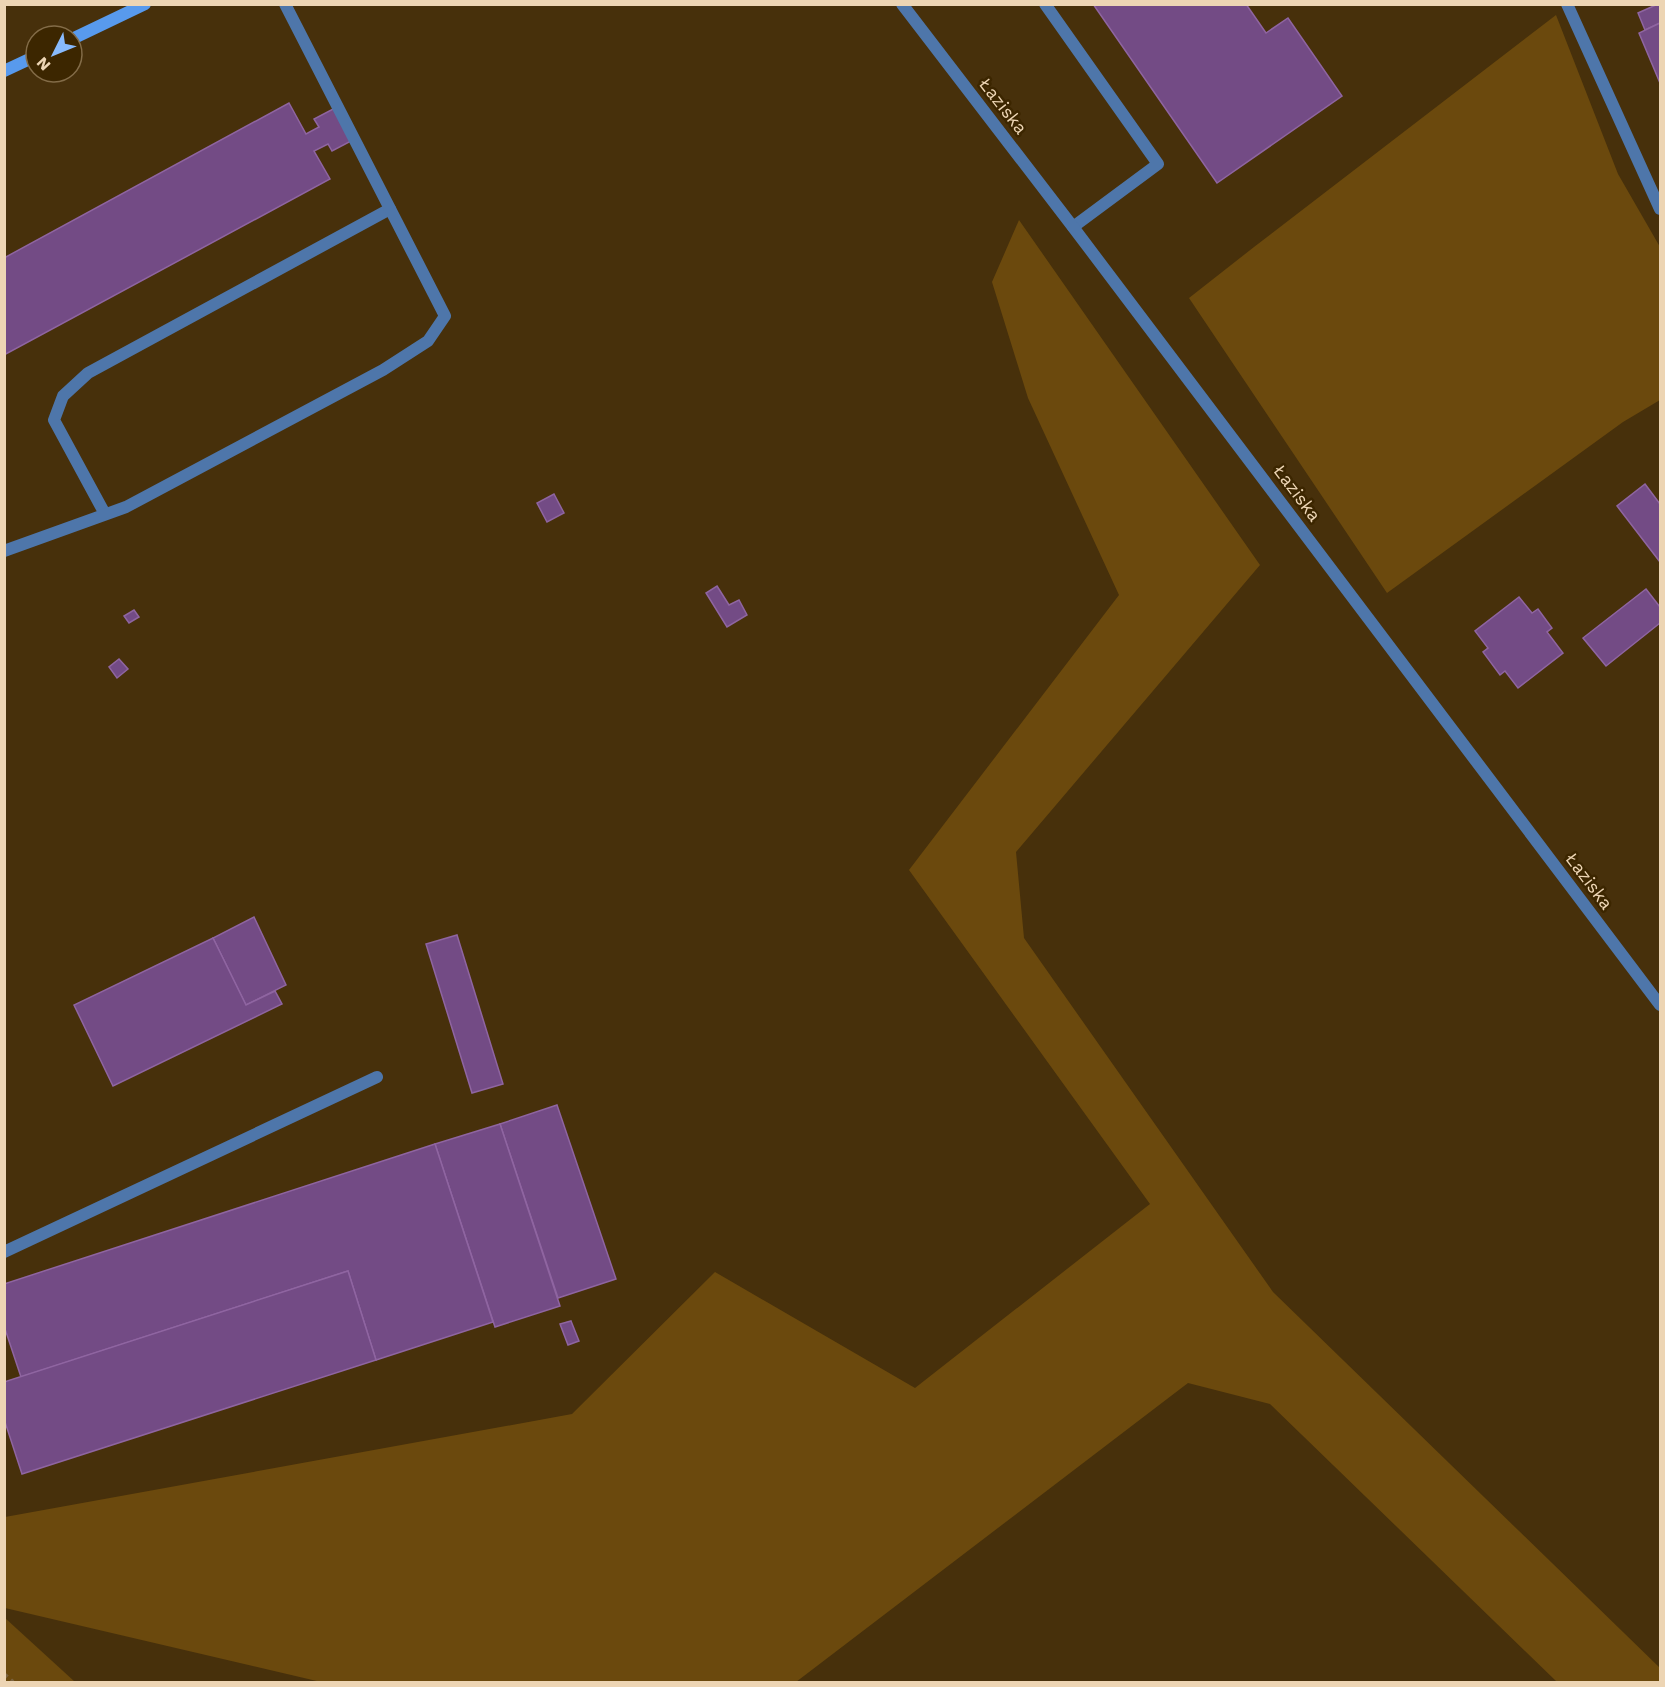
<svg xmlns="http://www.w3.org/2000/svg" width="1665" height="1687" font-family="'Work Sans',sans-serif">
  <rect width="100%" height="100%" fill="#47300b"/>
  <!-- green -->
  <g fill="#6b490d">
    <path d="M 1556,15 L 1618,174 L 1660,247 L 1660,400 L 1623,422 L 1387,593 L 1189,298 L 1254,247 Z"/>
    <path d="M 1019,220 L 1260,565 L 1016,852 L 1024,938 L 1273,1292 L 1660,1668 L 1660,1682 L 1557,1682 L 1270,1404 L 1188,1383 L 796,1682 L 321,1682 L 5,1608 L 5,1517 L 572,1414 L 715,1272 L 915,1388 L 1150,1204 L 909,870 L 1119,595 L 1028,398 L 992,282 Z"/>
    <path d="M 5,1618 L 75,1682 L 5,1682 Z"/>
  </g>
  <!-- building -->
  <g fill="#734b85" stroke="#8f65a1" stroke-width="1.5">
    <path d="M 1093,4 L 1246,4 L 1266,33 L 1288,18 L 1342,96 L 1217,183 Z"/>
    <path d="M 1658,4 L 1660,4 L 1660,23 L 1645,30 L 1638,13 Z"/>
    <path d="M 1660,23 L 1660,83 L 1639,33 Z"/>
    <path d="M 289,103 L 306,134 L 319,127 L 314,119 L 335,108 L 353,140 L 332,151 L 328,144 L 314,151 L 330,179 L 4,355 L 4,258 Z"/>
    <path d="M 1645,484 L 1660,504 L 1660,562 L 1617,506 Z"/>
    <path d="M 554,494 L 564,513 L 547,522 L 537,503 Z"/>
    <path d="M 717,586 L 729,605 L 739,600 L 747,615 L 727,627 L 706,593 Z"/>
    <path d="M 1646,589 L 1660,607 L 1660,623 L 1606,666 L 1583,638 Z"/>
    <path d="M 1519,597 L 1532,613 L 1538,609 L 1552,628 L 1547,632 L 1563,653 L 1518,688 L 1505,671 L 1500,675 L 1483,652 L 1488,648 L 1475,631 Z"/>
    <path d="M 134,610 L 139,617 L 129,623 L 124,616 Z"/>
    <path d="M 119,659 L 128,669 L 117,678 L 109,667 Z"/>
    <path d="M 254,917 L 286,985 L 246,1005 L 213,938 Z"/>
    <path d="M 457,935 L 503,1084 L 472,1093 L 426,944 Z"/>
    <path d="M 213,938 L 246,1005 L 275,991 L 282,1004 L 113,1086 L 74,1005 Z"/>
    <path d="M 557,1105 L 616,1279 L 558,1298 L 500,1124 Z"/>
    <path d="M 500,1124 L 560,1306 L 495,1327 L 435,1144 Z"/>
    <path d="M 435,1144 L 493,1322 L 376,1360 L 348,1271 L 21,1377 L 4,1326 L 4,1284 Z"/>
    <path d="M 348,1271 L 376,1360 L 22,1474 L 4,1419 L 4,1382 Z"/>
    <path d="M 571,1321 L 579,1341 L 568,1345 L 560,1324 Z"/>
  </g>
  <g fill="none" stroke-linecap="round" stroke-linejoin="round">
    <!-- path -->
    <path stroke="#7b6340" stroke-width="4" stroke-dasharray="4.5 4.5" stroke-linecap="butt" d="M 4,1674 L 13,1682"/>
    <!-- service -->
    <g stroke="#4e76aa" stroke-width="12">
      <path d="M 1045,4 L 1158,164 L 1073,227"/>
      <path d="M 1567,4 L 1660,209"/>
      <path d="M 105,514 L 54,420 L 63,396 L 88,373 L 390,209"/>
      <path d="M 4,551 L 126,507 L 383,370 L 428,341 L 445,316 L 285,4"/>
      <path d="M 4,1252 L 377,1077"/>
    </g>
    <!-- tertiary -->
    <path stroke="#4e76aa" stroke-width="12" d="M 902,4 L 1073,227 L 1660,1005"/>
    <!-- secondary -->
    <g stroke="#589aed" stroke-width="12">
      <path d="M 72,39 L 145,4"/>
      <path d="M 4,71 L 36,56"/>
    </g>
  </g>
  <g text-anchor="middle" stroke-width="5" stroke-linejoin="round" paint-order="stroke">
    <!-- street labels -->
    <g font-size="18" fill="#edd5b4" stroke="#3c2600">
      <text transform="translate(1003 106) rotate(52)" y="6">Łaziska</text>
      <text transform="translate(1297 493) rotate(53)" y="6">Łaziska</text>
      <text transform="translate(1589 881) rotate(53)" y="6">Łaziska</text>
    </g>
  </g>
  <!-- border -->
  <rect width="1665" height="1687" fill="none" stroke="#edd5b4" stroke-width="12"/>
  <!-- north arrow -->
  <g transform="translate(54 54) rotate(227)"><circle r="28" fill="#3c2600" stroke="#836c48" stroke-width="1.5"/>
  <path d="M0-4.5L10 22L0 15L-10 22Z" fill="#88bafc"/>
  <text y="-9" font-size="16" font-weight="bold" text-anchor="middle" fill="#edd5b4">N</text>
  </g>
</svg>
